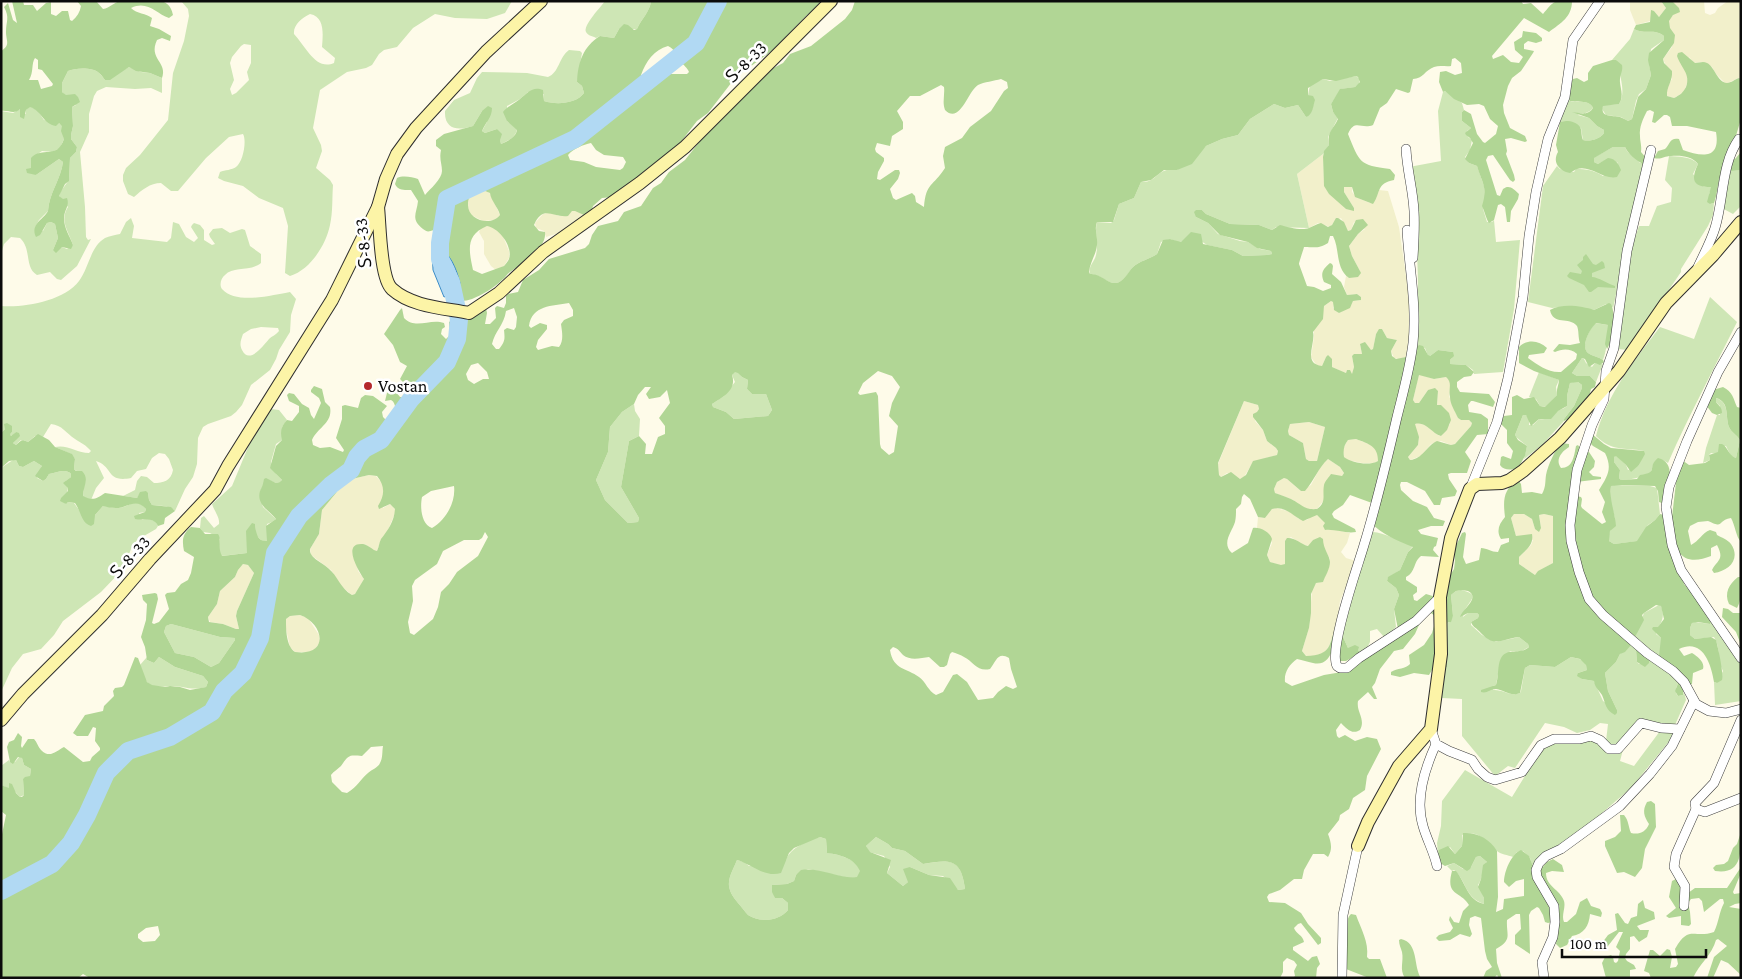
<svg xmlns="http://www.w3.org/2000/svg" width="1742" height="979" font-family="'Crimson Pro','Noto Sans Armenian',serif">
  <rect width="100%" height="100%" fill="#fefbe9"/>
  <!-- farmland -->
  <g fill="#f2f0cb">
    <path d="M 1630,1 L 1661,1 L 1666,8 L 1659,17 L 1654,11 L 1650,21 L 1636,25 L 1630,10 Z"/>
    <path d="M 1672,1 L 1704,1 L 1705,13 L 1710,15 L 1715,13 L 1718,8 L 1728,1 L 1741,1 L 1741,79 L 1738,78 L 1728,83 L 1725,83 L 1716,74 L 1712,67 L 1702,62 L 1694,63 L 1689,57 L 1686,72 L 1688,80 L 1684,92 L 1674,98 L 1667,96 L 1666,89 L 1672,79 L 1663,59 L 1672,47 L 1669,24 L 1669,20 L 1673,15 L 1673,2 Z"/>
    <path d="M 1323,154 L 1324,183 L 1346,209 L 1354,208 L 1344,192 L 1344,187 L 1352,187 L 1352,192 L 1358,198 L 1370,203 L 1376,198 L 1379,190 L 1388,191 L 1399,227 L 1411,311 L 1410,342 L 1406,359 L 1406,357 L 1399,359 L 1394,358 L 1391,351 L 1397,340 L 1387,338 L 1382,329 L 1380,329 L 1376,334 L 1373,349 L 1371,350 L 1360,344 L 1362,354 L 1356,354 L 1352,356 L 1354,367 L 1352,375 L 1347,370 L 1346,373 L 1343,372 L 1332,367 L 1326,357 L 1322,366 L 1317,366 L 1311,357 L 1314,337 L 1314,329 L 1321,321 L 1324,306 L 1331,301 L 1334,302 L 1333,308 L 1339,313 L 1351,305 L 1353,301 L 1361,300 L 1361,297 L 1357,294 L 1347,295 L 1344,287 L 1346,276 L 1349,278 L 1360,271 L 1352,256 L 1349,246 L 1358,234 L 1365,229 L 1354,222 L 1351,230 L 1348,231 L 1341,218 L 1335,221 L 1330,227 L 1318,223 L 1309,228 L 1297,174 Z"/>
    <path d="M 485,191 L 490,193 L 500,215 L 499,218 L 493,220 L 483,221 L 471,215 L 468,210 L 468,199 L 470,197 Z"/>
    <path d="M 575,210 L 584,215 L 562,232 L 546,237 L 544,231 L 536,228 L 535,223 L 543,214 L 550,212 L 559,216 Z"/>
    <path d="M 487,226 L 493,227 L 502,234 L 509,251 L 509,258 L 504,266 L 496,270 L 491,266 L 484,254 L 484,241 L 479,232 L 481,228 Z"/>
    <path d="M 1419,374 L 1434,379 L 1446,377 L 1449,379 L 1451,383 L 1449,396 L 1458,418 L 1461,420 L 1469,420 L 1472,423 L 1471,426 L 1455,444 L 1451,445 L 1441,441 L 1431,444 L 1421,456 L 1410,460 L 1408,457 L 1418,445 L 1419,438 L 1414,424 L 1418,423 L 1425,425 L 1438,435 L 1441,436 L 1450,424 L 1437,405 L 1438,391 L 1428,390 L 1419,403 L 1415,403 L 1413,400 Z"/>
    <path d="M 1244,401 L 1258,405 L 1259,409 L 1255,421 L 1263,430 L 1267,441 L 1276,448 L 1278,451 L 1277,455 L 1253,462 L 1244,477 L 1240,479 L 1227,473 L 1221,477 L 1219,475 L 1218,464 Z"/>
    <path d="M 1309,422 L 1325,427 L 1317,461 L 1309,461 L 1306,459 L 1303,443 L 1289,435 L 1288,431 L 1290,424 Z"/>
    <path d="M 1356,439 L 1374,446 L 1378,453 L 1378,461 L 1374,463 L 1362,463 L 1347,460 L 1344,457 L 1343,450 L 1346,443 L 1348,440 Z"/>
    <path d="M 1328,459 L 1340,467 L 1344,473 L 1342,476 L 1324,486 L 1324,500 L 1317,509 L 1309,510 L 1302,508 L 1293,500 L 1275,493 L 1274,489 L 1277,482 L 1284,478 L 1287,479 L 1301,491 L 1311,485 L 1322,464 Z"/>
    <path d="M 369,475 L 376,476 L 382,483 L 384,490 L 382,500 L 383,508 L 390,504 L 395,509 L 395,513 L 386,535 L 381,540 L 377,551 L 374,551 L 365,544 L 355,547 L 358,571 L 364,579 L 358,591 L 355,594 L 352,595 L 341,586 L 331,570 L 311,555 L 310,549 L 319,534 L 322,510 L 336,493 L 343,481 Z"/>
    <path d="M 1276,508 L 1291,512 L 1299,519 L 1307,520 L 1313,515 L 1317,515 L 1333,529 L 1350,533 L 1347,543 L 1341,552 L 1346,558 L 1356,561 L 1340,601 L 1337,624 L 1329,646 L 1325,652 L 1318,656 L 1306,656 L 1302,651 L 1309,628 L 1312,590 L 1316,583 L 1323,581 L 1329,567 L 1330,559 L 1323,547 L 1323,539 L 1313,540 L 1309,546 L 1301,544 L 1291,537 L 1285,541 L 1285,564 L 1281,566 L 1270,562 L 1267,555 L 1272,543 L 1268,533 L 1257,528 L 1258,517 L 1265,518 L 1272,509 Z"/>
    <path d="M 1514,514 L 1524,514 L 1532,519 L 1535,529 L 1541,528 L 1539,515 L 1544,514 L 1553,516 L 1553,563 L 1546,567 L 1535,575 L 1519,564 L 1519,557 L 1531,545 L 1533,540 L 1516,536 L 1511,518 Z"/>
    <path d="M 243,564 L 248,565 L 254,573 L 237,611 L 236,616 L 239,629 L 236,629 L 223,624 L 210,622 L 208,617 L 217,604 L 220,591 L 235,577 L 238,570 Z"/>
    <path d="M 300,615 L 308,618 L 319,635 L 320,642 L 315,649 L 311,652 L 295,652 L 290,647 L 286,629 L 286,619 L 290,616 Z"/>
  </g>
  <!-- green -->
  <g fill="#cee6b5" fill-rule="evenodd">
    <path d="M 181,1 L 512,1 L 505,13 L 487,19 L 455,18 L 435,14 L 413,28 L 397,47 L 384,50 L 379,54 L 372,65 L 366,68 L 347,72 L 320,90 L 313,128 L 321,145 L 322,151 L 316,168 L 330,180 L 333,185 C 332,198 333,212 330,225 C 326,245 310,270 290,276 L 285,273 L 288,226 L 283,208 L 259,198 L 243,186 L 224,181 L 218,178 L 220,172 C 225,170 232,170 236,167 C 243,162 247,141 243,134 L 229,137 L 206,158 L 178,191 L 171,191 L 161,183 C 150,183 142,190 134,197 L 128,194 L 123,181 L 123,175 L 126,168 L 140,155 L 168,120 L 173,73 L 184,41 L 189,16 L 188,9 ZM 310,14 C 325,17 323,34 322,47 L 335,58 L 334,63 C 316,71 306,47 294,34 C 293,25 302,18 310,14 ZM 244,44 L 251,45 L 251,63 L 247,72 L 249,80 L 236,93 L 232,95 L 230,89 L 234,80 L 230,63 L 232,57 L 241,46 Z"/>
    <path d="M 605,1 L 651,1 C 650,12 641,19 637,29 L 619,29 L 614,38 L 600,36 L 596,38 C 593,36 588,36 586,32 C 583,25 601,7 605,1 Z"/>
    <path d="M 1634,29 C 1644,35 1655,28 1664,36 L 1664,40 L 1651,49 L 1649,64 L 1651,75 L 1646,89 L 1639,94 L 1636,101 L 1632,119 L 1628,121 L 1621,117 L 1606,115 L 1602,109 L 1603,105 L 1619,104 C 1627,93 1619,72 1616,60 L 1612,60 L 1630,39 Z"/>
    <path d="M 569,50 L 580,51 L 582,53 L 577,82 L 582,86 L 584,93 C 576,104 556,105 544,101 L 544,94 L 528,92 L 520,99 L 507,106 L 507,121 L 517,129 C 516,137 508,141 501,144 L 497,129 L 485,133 L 482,131 L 487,122 L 482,111 L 473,126 C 459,131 444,130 445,111 L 454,100 L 470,93 L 477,78 L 482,72 L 527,73 L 548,77 C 559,73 559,57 569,50 Z"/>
    <path d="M 129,67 L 141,72 L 150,73 L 162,78 L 162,93 L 151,88 L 135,89 L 106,87 L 97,91 L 94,96 L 89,114 L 89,132 L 80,152 L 85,207 L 86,237 L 88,240 L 91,239 L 77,266 L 61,280 L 57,279 L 50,272 L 37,275 C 24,267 32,249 20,238 L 11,237 L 4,244 L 1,254 L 1,111 L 13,113 L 20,109 L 21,113 L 26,114 L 26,110 L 30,106 L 38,111 L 44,120 L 59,123 L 63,126 L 64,139 L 60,148 L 52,152 L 42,151 L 31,159 L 31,168 L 36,175 L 59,159 L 63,162 C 61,179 49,193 48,211 L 39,220 L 35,228 L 43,231 L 47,223 L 51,222 L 55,224 L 58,238 L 53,250 L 62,247 L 67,249 L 73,245 C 69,232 59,221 68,207 L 59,196 L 61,191 L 69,180 L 70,158 L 76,152 L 77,147 L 71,139 L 71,135 L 73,126 L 72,107 L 76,105 L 62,92 L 62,83 L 68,71 C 76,68 92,67 99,73 C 101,75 103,77 105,80 Z"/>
    <path d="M 1356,76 L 1360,79 L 1359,84 L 1355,87 L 1341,89 L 1331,104 L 1333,112 L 1338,118 L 1328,137 L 1329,145 L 1323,154 L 1297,174 L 1309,228 L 1276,227 L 1272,230 L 1259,225 L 1230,224 L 1206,214 L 1202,210 L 1196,217 L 1208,223 L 1218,234 L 1240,241 L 1248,242 L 1260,249 L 1271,251 L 1272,254 L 1267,255 L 1243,256 L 1232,250 L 1207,245 L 1201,241 L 1178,242 L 1170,239 L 1161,242 L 1157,254 C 1150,259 1139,261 1133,267 C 1128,273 1124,282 1116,283 C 1107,284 1100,274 1090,274 C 1088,266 1094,263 1096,255 C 1099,243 1094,232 1097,222 L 1111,223 L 1114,220 L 1119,204 L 1134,198 L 1141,182 C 1159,183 1155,167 1177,170 L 1206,146 L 1222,139 L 1238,135 L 1250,119 L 1274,104 L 1285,108 L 1298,105 L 1306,117 L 1312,109 L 1314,102 L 1310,96 L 1308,95 L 1310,85 L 1323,79 L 1330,81 Z"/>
    <path d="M 1445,91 L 1462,103 L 1464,110 L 1462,112 L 1462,121 L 1471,128 L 1467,131 L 1468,137 L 1472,140 L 1470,150 L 1465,157 L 1469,163 L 1477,166 L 1484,186 L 1485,196 L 1483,209 L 1487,222 L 1492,222 L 1494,220 L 1496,242 L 1520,240 L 1514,309 L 1503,372 L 1474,374 L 1473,370 L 1466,365 L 1450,364 L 1448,362 L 1452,358 L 1453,352 L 1438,350 L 1430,356 L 1428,356 L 1425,348 L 1417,347 L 1418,280 L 1416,223 L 1409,167 L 1441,161 L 1438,111 L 1443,92 Z"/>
    <path d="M 1568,97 L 1570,101 C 1578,102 1590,100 1593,108 C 1590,112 1585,114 1580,113 L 1578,115 L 1589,118 L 1597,126 L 1604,130 L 1604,133 C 1600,139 1590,142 1583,140 L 1581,128 L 1564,121 L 1560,122 Z"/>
    <path d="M 1613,147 L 1625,147 C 1629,157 1635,155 1640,163 L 1646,163 L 1626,244 L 1613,309 L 1613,307 L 1606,304 L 1594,310 L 1570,306 L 1552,308 L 1528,302 L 1543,186 L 1557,166 L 1560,169 L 1574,172 L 1576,169 C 1586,169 1594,170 1603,176 L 1618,163 C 1610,156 1605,161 1598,164 L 1594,162 L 1593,158 Z"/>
    <path d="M 1669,156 C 1679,157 1691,156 1698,164 L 1693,174 L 1704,187 L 1712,187 L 1709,194 L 1710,204 L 1714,203 L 1713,215 L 1708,226 L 1681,269 L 1681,272 L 1628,350 L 1618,349 C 1622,308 1625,265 1639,226 L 1649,226 L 1657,206 L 1671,202 L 1672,188 L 1665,180 Z"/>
    <path d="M 1741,170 L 1741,206 L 1733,214 L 1720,207 L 1728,171 Z"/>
    <path d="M 131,218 L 134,226 L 132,238 L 167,242 L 171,238 L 173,222 L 179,224 L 186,237 L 194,242 L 198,238 L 191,227 L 192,225 L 194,223 L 200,225 L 204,230 L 204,240 L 212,245 L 215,244 L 210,237 L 209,234 L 213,229 L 222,228 L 230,233 L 242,229 L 245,230 L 250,246 L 261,254 L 261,263 C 250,272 233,266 225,275 C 221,278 219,285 222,289 C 236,305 273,295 290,292 L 296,299 L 291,315 L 290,332 L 279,350 L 276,359 L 270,370 L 251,385 L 242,405 L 236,412 L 231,416 L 208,424 L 203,427 L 198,438 L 197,464 L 193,477 L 185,489 L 175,511 C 169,505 160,506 152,505 L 149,500 L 148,493 L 139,495 L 137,498 L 123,496 L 135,490 L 137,481 L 141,476 L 147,477 L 154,483 C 163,483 171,481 173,470 L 169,459 L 165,454 L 159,453 L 152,458 L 146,469 L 137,471 L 131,478 C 106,483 113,466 96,461 L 104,478 L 96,488 L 91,500 L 83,497 C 84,484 84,476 74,469 L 75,459 L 71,454 L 55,447 C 67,444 77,453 89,453 L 91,451 C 86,445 81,443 75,439 C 66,433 62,425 51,424 L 43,437 L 35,436 L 28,442 C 21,439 21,439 16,445 L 13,443 L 17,438 L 16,432 L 12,436 L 9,434 L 12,432 L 11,429 L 5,429 L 1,433 L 1,306 C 24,308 64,301 79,281 C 89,268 90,247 105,238 C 109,236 115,235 120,234 L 126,222 ZM 261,327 L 278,328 L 279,331 C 276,335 272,336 269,339 C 263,346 249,365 242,350 C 239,344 241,340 243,334 L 251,329 Z"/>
    <path d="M 1710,297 L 1737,322 C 1714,369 1689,415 1668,463 L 1663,460 L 1653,465 L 1651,473 C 1641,477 1632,480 1621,480 L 1619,478 L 1620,470 L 1614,462 L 1614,457 L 1616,455 L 1626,465 L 1628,470 L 1639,465 L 1644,454 L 1644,451 C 1624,447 1612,452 1596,436 C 1607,394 1634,361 1660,327 L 1694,339 Z"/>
    <path d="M 1595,323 L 1608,325 C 1608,337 1607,349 1603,360 C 1599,357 1592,356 1588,353 C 1580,346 1590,329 1595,323 Z"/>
    <path d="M 1582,358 L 1584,359 L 1586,363 L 1592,367 L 1595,363 L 1603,364 L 1596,382 L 1590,376 L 1577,376 L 1572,373 Z"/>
    <path d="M 734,372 L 738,372 L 742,377 L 748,380 L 747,389 L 752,394 L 766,394 L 772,410 L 768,416 L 734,419 L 726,412 L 713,407 L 712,404 L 724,396 L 735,382 L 732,375 Z"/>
    <path d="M 1539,372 L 1559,380 L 1556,387 L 1557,395 L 1546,407 L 1540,406 L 1536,399 L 1529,397 Z"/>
    <path d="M 1573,382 L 1578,382 L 1582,385 L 1582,388 L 1574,406 L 1564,419 L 1564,421 L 1542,445 L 1524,459 L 1527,446 L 1516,437 L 1515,435 L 1523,415 L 1526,415 L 1529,419 L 1529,425 L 1533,425 L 1539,419 C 1549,421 1552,414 1559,410 C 1562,409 1565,408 1567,406 L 1567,396 L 1570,383 Z"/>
    <path d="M 1716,398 C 1730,403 1725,416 1729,427 C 1731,432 1737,435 1740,440 L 1736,458 L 1731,456 L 1726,446 L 1719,447 L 1719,452 L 1717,454 L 1711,453 L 1709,455 L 1710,460 L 1703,463 L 1706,448 L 1717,415 L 1720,415 L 1720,406 L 1716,402 Z"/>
    <path d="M 634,404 L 635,411 L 640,419 L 639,436 L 629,441 L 621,487 L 639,518 L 638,522 L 628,523 L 605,500 L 596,480 L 608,452 L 610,427 L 622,412 Z"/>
    <path d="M 271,409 L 279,410 L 287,420 L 282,427 L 282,440 L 276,444 L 271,462 L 276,474 L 282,480 L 281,482 L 276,483 L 266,479 L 260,492 L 260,497 L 263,507 L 276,519 L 272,522 L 267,524 C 266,530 269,537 267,542 L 262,541 L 256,535 L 255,524 C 244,531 248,541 247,553 L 221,556 L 218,549 L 220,539 L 210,533 L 203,532 L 200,528 L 201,518 L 204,516 L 214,528 L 219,524 C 220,517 214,511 212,504 L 232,486 L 249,445 Z"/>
    <path d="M 13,460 L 16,460 L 19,466 L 23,467 L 34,461 L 42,466 L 37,478 L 43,481 L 46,479 L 49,474 C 56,473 66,468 71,474 L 71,477 L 66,481 L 68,488 L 65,504 L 68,502 L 74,503 L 82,514 L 82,517 L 95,515 L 103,506 C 107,506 112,508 116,508 C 128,509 135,495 146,509 L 145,512 L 139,513 L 142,520 C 148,518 155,519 158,526 L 156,529 L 137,540 L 131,549 L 123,569 L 101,592 L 63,621 L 54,635 L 41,649 L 23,654 L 12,668 L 1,692 L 1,468 Z"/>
    <path d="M 1614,485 L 1650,486 L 1657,488 L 1660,514 L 1655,520 L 1648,525 L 1638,541 L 1614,544 L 1609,541 L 1609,534 L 1615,518 L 1610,502 L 1611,486 Z"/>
    <path d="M 1373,532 C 1383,532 1402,542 1413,546 L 1408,552 L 1400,570 L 1388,578 L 1387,581 L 1396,588 L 1399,595 L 1394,609 L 1396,627 L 1385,638 L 1377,629 L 1370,631 L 1370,642 L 1365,652 L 1361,653 L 1358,650 L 1348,648 L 1343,637 L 1347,610 L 1354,579 Z"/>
    <path d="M 1461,590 C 1479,594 1472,598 1466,608 C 1464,610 1464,614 1463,617 L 1468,613 L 1477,613 L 1479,615 L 1478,618 L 1471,622 L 1471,625 L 1482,635 L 1496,642 L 1519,637 L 1528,644 L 1529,647 L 1522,651 L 1510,651 L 1498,674 L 1496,685 L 1493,686 L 1493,690 C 1503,689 1510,697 1520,693 L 1521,691 L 1525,668 L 1530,665 L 1555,667 L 1571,657 C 1580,659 1587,660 1587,670 L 1578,673 L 1582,679 L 1594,681 L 1603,701 L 1617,710 L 1608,691 L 1605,673 L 1616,662 L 1620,654 L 1630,645 L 1633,645 L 1636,650 L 1637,662 L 1639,664 L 1650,661 L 1635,637 L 1644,613 L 1659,605 L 1661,606 C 1666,619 1660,622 1656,634 L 1661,638 L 1679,680 C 1678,686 1673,690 1678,696 L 1683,695 L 1684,692 L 1686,700 L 1675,725 L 1641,721 L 1625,742 L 1620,761 L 1634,766 L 1660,731 L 1675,734 L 1631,788 L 1588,825 L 1532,865 L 1530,858 L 1523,851 L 1517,852 L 1513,857 C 1508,855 1500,854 1497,851 C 1487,843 1478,828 1462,835 L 1462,846 L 1455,854 L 1450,847 L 1438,855 L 1437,843 L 1441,826 L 1442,801 L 1465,770 L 1512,797 L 1539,753 L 1556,740 L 1606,741 L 1608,724 L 1600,723 L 1590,730 L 1577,733 L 1564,727 L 1545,723 L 1515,768 L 1508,766 L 1495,776 L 1462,736 L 1462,699 L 1442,698 L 1442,670 L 1447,667 L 1445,621 L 1449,623 L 1453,616 L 1451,595 L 1456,591 Z"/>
    <path d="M 1695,622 L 1710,624 L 1711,622 L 1736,653 L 1741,665 L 1741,701 L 1715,705 L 1714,682 L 1717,683 L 1723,671 C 1717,661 1721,648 1714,637 L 1695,639 L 1690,635 L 1690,628 L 1692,623 Z"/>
    <path d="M 171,624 L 220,637 L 235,638 L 235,640 L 219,663 L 211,667 L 194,657 L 175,653 L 164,632 L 166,626 Z"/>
    <path d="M 147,657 L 147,660 L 154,663 L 159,657 L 175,667 L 203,676 L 208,682 L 206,687 C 190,691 185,686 171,686 C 164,686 155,689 148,683 C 144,679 142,670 140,665 Z"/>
    <path d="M 20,756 L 22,758 L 24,765 L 31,769 L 30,777 L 23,779 L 24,795 L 20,797 L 10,786 L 10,789 L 1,785 L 1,766 L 9,760 L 10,762 L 15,762 Z"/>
    <path d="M 820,837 L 826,839 L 827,853 C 841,855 854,858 861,871 L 858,878 L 844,877 L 808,869 L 796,875 L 794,881 L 787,884 L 772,885 L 775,898 L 782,898 L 788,903 L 788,910 C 779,921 761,923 748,915 C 745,912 741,906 738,903 C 734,898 730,893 729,886 C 728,877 734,868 737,860 L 744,862 L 749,866 L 786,860 C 790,848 808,840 820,837 Z"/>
    <path d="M 876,837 L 888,844 L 892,848 L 905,851 L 923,864 C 950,860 961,857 965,889 L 958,890 L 943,876 L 929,875 L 910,867 L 908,882 L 903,886 L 887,873 L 890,867 L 884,856 L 869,852 L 866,846 Z"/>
    <path d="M 1480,856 L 1487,862 C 1482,870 1483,878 1478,885 L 1484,898 L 1484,904 C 1464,897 1467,881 1454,870 L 1452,871 L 1447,866 L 1454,863 L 1463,869 L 1471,867 L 1476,857 Z"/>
  </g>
  <!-- forest -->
  <g fill="#b1d695" fill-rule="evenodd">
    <path d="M 12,1 L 23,1 L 24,5 L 33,5 L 37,11 L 46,3 L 51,2 L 51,14 L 56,16 L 62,11 L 68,11 L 70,20 L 72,21 C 77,17 80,12 81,6 L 77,1 L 96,1 L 103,9 C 110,8 114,2 121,1 C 129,0 158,0 164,2 C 170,5 172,10 173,15 L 169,18 C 156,14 148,0 131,8 C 137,14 146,13 152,18 L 150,26 L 159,29 L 171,36 L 170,41 L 162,38 L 157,40 C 148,59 168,62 162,78 L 150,73 L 136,71 L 129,67 L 110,80 L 105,80 C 103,78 102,75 99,73 C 92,67 76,68 68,71 L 62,83 L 62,92 L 66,95 L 75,94 L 78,97 L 80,102 L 72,107 L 73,126 L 71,135 L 71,139 L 77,147 L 76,152 L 70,158 L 69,181 L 65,184 L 59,196 L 63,199 L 67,198 C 70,206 64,210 64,218 C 64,229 70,236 73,245 L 71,249 L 62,247 L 56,253 L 53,250 L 58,238 L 55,224 L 51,222 L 47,223 L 40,235 L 36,237 C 30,224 43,220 48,211 C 49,193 61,179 63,162 L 59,159 L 36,175 L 27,173 L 26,169 L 31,168 L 31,158 C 42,146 57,160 64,139 L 61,131 L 62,126 L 59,123 L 56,126 C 43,124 42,111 30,107 L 26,110 L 24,119 L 20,117 L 20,109 C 14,115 9,110 1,111 L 1,51 C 11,45 6,41 6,32 C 6,21 10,18 4,7 L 8,3 L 13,20 L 17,23 ZM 35,58 L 38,60 L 38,69 L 42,70 L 53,84 L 52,86 L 41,89 L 38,80 L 29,80 C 34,72 31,64 35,58 Z"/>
    <path d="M 651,1 L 826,1 L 807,15 L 774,49 L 735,78 L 708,113 L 697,121 L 680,143 L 650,173 L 613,197 L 602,198 L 593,206 L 591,213 L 584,215 L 575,211 L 572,211 L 568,216 C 553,218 543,204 534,225 L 539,231 L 545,232 C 547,249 522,263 510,272 C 507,274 505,278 502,280 C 494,288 482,295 472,299 C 464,302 456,301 448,299 L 448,296 L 455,293 L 460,283 C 456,269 451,254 437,246 C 438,240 440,233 434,230 C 428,232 427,232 423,229 C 410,219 417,213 418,201 L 411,190 C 405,190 398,191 395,184 L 397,178 C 403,175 412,177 418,179 L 425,195 C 430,189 442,179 442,171 C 442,164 439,159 441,150 L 436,146 L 436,140 L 444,134 L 473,126 L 482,111 L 488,106 L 492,108 C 492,118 485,123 482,131 L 485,133 L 497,129 L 502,134 L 500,140 L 501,144 C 508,141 516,137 517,130 L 507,121 L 503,112 C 508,106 514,104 520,99 C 528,93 532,86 543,90 L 544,101 C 556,105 576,104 584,93 L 582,86 L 577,82 C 578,62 583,47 600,36 L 614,38 L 619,29 L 624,24 L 628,25 L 634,30 L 637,29 C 641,19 650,12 651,1 ZM 668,46 C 676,50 676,56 681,62 C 684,66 687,67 689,72 L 687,74 L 669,74 L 661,80 L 655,81 L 643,79 L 641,75 C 646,61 654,50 668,46 ZM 591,143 L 596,150 L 604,155 L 623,157 L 626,162 L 623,168 L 620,170 L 596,167 L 584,162 L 570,160 L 568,155 C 574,148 583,145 591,143 ZM 485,191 L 490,193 C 491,201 498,207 500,215 C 491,227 467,220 468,204 C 468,202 468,199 470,197 C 473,194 481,192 485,191 ZM 487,226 C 499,228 513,246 509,259 C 508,261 506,264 504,266 L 482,274 L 473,270 C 469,251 465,235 487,226 Z"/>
    <path d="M 855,1 L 1521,1 L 1523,4 L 1531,3 L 1543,14 C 1555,0 1552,1 1572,1 C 1572,17 1561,23 1549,32 L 1524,18 L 1492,56 L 1493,59 L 1503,55 L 1511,62 L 1519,63 L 1523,57 L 1515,50 L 1514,42 L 1522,37 L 1523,31 L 1536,33 L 1542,38 L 1542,41 L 1536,43 L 1528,41 L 1524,44 L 1524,49 L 1534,51 L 1533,53 L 1521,71 L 1512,78 L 1508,86 L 1503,105 L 1504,113 L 1510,128 L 1525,136 L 1527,141 L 1525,142 L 1511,138 L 1505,139 L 1507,151 L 1506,154 L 1514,175 L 1515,180 L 1513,182 L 1510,180 L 1493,155 L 1488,156 L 1486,160 L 1497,195 L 1500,196 L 1503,189 C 1509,184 1514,189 1519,194 L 1518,199 L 1511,211 L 1510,222 L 1507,222 L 1505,207 L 1501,204 L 1498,205 L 1494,220 L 1489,223 C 1487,221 1484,210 1482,206 C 1488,187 1482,183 1477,166 L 1469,163 L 1465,159 L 1473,143 L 1470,138 L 1466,135 L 1465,133 L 1471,128 L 1462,121 L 1462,112 L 1464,110 L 1471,114 L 1477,134 L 1483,142 L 1485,143 L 1496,134 L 1498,126 L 1490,119 L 1484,106 L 1479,104 L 1467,105 L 1454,99 L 1445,91 L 1443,92 L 1439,82 L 1440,72 L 1446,71 L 1455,75 L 1462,73 L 1461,63 L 1455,58 L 1452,59 L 1451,66 C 1446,67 1440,65 1434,67 C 1425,70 1423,79 1413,79 L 1410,92 L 1408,93 L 1396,89 L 1387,103 L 1380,108 L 1373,125 C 1361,130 1355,118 1348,134 C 1360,163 1359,165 1390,169 L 1395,175 L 1394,180 C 1376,183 1381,193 1373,204 L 1355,197 L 1352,187 L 1344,187 L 1344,192 L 1354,208 L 1354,211 L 1346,209 L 1329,194 L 1324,186 L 1323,157 L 1324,151 L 1329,145 C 1327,131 1333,130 1338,119 L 1333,112 L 1331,104 L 1340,89 L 1355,87 L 1360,82 L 1358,77 L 1356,76 L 1336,81 L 1323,79 L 1308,88 L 1308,95 L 1313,96 L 1315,100 C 1313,106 1313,115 1306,117 L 1298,105 L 1285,108 L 1274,104 L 1250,119 L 1238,135 L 1222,139 L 1206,146 L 1192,164 L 1177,170 L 1164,170 L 1151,180 L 1141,182 L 1134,198 L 1119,204 L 1113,222 L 1097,222 C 1094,230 1098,237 1097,245 C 1096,255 1090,262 1089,272 L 1090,274 C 1101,273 1107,284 1116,283 C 1124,282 1128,272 1133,267 C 1139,261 1150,259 1157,254 L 1163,240 L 1170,239 L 1181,242 L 1191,232 L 1201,234 L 1203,244 L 1232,250 L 1243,256 L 1267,255 L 1272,254 L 1271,251 L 1257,248 L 1248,242 L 1220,235 L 1208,223 L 1196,217 L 1194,212 L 1196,210 L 1202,210 L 1206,214 L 1230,224 L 1259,225 L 1272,230 L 1280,225 C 1287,227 1302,231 1309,228 C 1314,226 1316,224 1321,223 L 1328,227 L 1332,225 L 1336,218 L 1338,218 L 1344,222 L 1348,231 L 1351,230 L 1356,220 L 1363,219 L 1368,225 L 1358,234 L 1349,246 L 1352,256 L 1360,271 L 1361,273 L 1358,277 L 1349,278 C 1335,268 1340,249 1333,236 L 1330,236 L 1328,243 C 1318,249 1315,247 1304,247 C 1304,248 1299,262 1299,264 L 1307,286 L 1314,287 L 1323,291 L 1331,288 L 1331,285 L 1324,282 C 1320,273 1323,269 1330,263 L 1332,264 L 1333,266 L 1332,274 L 1341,282 L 1347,295 L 1357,294 L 1361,297 L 1361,300 L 1353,301 L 1350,308 L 1339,313 L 1334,310 L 1333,302 L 1331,301 L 1324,306 L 1323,319 L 1313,332 C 1316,343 1302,364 1322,366 L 1326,357 L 1328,355 L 1332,359 L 1332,367 L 1346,373 L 1347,370 L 1350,370 L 1352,374 L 1354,367 L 1352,356 L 1354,354 L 1362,354 L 1360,344 L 1365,342 L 1371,350 L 1373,349 L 1376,334 L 1379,329 L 1382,329 L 1387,338 L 1397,340 L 1391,351 L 1392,356 L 1396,359 L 1406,357 L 1406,359 L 1419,345 L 1423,346 L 1428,355 L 1430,356 L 1438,350 L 1453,352 L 1454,356 L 1450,360 L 1450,364 L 1466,365 L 1474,372 L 1471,376 L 1464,377 L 1457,382 L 1457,387 L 1460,392 L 1489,394 L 1495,402 L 1493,407 L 1473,401 L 1471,401 L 1468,405 L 1469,412 L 1481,414 L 1488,419 L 1488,434 L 1477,435 L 1465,452 L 1471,461 L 1467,473 L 1451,473 L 1448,474 L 1449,479 L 1457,491 L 1455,496 L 1442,498 L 1440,505 L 1434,505 L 1425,491 L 1407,482 L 1401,482 L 1400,485 L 1401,490 L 1413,501 L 1427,507 L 1434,518 L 1445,521 L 1443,526 L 1431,526 L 1418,530 L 1421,534 L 1438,538 L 1436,546 L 1434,547 L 1433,550 L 1439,557 L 1421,556 C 1413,562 1416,572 1406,577 L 1406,580 L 1417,587 L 1417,592 L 1413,595 L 1414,600 L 1417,601 L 1426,594 L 1436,597 L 1454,569 L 1455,561 L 1454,550 L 1462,533 L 1465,532 L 1466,534 L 1463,557 L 1466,564 L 1479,560 L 1481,548 C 1487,548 1491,552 1498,552 L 1501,545 L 1509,542 L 1509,538 L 1501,539 C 1496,531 1499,524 1505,517 C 1503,501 1503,489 1518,480 L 1521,484 L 1522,493 L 1532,492 L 1542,494 C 1546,487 1545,482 1546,475 C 1548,465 1555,450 1561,443 L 1569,444 L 1569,447 C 1561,452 1555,460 1561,468 C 1573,468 1574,456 1576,446 L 1578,445 L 1582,451 L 1589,452 L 1595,461 L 1594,467 L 1589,472 L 1593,476 L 1601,477 L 1601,479 L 1576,482 L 1576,496 L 1581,497 L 1582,499 L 1581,506 L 1582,508 L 1602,524 L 1606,522 L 1602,512 L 1605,502 L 1599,490 C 1607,477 1613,469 1605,453 L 1593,446 L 1587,440 L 1592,434 L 1604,444 L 1611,448 L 1644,451 L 1645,454 L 1639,465 L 1631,472 L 1626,465 L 1616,456 L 1614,457 L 1614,462 L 1620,470 L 1619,478 L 1621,480 L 1637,479 L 1640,475 C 1660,472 1646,468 1658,458 C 1678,462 1668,491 1662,503 L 1659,502 L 1658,491 L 1655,486 L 1622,485 L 1611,486 C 1609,500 1615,512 1616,526 L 1610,531 L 1609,541 L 1614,544 L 1637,541 L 1646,527 L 1655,520 L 1660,514 L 1672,517 L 1677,474 L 1682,460 L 1689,465 L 1705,463 L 1710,460 L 1709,455 L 1718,452 L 1719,444 L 1722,444 C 1728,447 1728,455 1736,458 L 1740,440 C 1737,435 1731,432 1729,427 C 1725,416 1730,402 1716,398 L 1716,402 C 1719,406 1722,407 1722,413 L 1717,415 L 1712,413 L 1706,405 L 1713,390 L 1723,387 C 1733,392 1733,398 1737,407 L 1741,408 L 1741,542 C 1736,537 1735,525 1731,518 C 1716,521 1725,529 1708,521 L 1698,522 L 1690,526 L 1688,531 L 1691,545 C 1699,541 1702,533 1710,530 L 1716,532 L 1717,535 C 1722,538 1727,539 1731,544 C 1741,559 1729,571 1714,573 L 1712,570 C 1717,560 1725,560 1717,545 L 1711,548 L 1711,556 C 1698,561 1686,563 1677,550 L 1684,584 L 1698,600 L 1711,622 L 1710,624 L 1698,622 L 1692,623 L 1690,628 L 1690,635 L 1695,639 L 1711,637 L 1716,640 C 1718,647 1724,674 1722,680 L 1717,683 L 1714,682 C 1711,664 1703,638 1679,649 L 1684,656 L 1692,653 C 1698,657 1705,662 1703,669 L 1693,673 L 1692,684 L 1684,686 L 1683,695 L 1678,696 L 1675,691 L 1679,681 L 1659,656 L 1661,638 L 1652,629 L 1653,627 L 1658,627 L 1664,619 L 1661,606 L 1656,605 L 1644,613 L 1642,615 L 1644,620 L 1635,637 L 1635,639 L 1650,658 L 1649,663 L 1645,667 L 1637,662 L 1636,650 L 1634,645 L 1631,645 L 1625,652 L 1620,654 L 1616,662 L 1605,673 L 1608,691 L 1617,710 L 1617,713 L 1615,715 C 1605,710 1606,704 1602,695 C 1599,690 1595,688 1594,681 L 1582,679 L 1577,676 L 1578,673 L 1587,670 L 1586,665 L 1580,659 L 1571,657 L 1555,667 L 1530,665 L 1525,668 L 1520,693 C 1510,697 1505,690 1496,689 C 1490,689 1487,694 1481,692 L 1481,690 L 1496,685 C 1499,676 1497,666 1501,658 C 1507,647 1521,655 1529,647 L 1528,644 L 1519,637 C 1500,639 1495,649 1479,631 C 1475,627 1473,627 1471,622 L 1478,618 L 1479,615 L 1477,613 L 1468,613 L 1460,617 C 1462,609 1481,598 1468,591 C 1464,590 1460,590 1456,591 L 1451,595 L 1453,616 L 1451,622 L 1446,623 L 1447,667 L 1442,670 L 1432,670 L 1429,675 L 1414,673 L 1400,677 L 1391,675 L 1391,672 C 1397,668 1406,669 1410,664 L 1409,655 L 1424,645 L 1432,633 L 1436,619 L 1434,615 L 1429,612 L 1422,618 L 1415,634 L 1403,649 L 1394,651 L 1380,669 L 1375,683 L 1372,687 L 1377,699 L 1374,699 L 1368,692 L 1358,701 C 1356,712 1366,719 1360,730 C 1352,735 1347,729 1341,723 L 1336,730 L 1337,736 L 1339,738 L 1345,735 L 1355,741 L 1367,737 L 1377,739 L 1381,749 L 1367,776 L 1365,790 L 1353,798 L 1349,809 L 1340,815 L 1339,820 L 1328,834 C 1331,842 1333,849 1328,857 L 1324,854 L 1313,854 L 1304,870 L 1302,879 L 1294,879 L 1280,890 L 1269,894 L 1267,897 L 1269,902 L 1285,903 L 1301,913 L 1308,924 L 1321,938 L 1321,943 L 1318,945 L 1301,923 L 1298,924 L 1294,928 C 1296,934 1303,935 1304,942 L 1293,947 L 1293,950 L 1308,961 L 1312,957 L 1317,956 L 1320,964 L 1317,968 L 1316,978 L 1293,978 L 1295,976 L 1294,971 L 1297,965 L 1294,961 L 1287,958 L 1283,962 L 1283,972 L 1280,978 L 90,978 L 83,974 L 78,978 L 1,978 L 1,839 L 6,815 L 1,811 L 1,785 L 9,788 L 9,783 L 12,784 L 16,793 L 20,797 L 22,797 L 24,795 L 23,779 L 25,777 L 30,776 L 31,769 L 24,765 L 22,758 L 18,757 L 13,764 L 10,762 L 7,747 L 9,742 L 14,740 L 18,733 L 22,737 L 21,746 L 22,748 L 28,739 L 34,739 C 37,742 38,747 41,750 C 50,759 56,751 64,747 L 83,762 L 90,761 L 92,757 L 100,750 L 100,748 L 95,741 L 96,728 L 93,727 L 88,736 L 77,736 L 73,733 L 85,715 L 103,711 L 104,706 L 114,696 L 113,691 L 115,688 L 122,687 L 124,685 L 135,657 L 138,658 L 147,682 L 152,685 L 165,687 L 170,686 L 180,687 L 190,690 L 206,687 L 208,682 L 203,676 L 175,667 L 159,657 L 154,663 L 147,660 L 145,647 L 141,637 L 146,620 L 147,604 L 143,600 L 142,595 L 155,593 L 157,594 L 158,599 L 152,623 L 154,624 L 159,622 L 169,609 L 165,595 L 167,593 L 175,592 L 181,584 L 188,580 L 191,573 L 194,557 L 184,551 C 182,541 182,534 191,527 L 200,528 L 205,534 L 218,534 C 222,539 217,547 222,556 L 247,553 L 246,531 L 252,523 L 255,524 C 256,532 257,542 267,541 L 266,526 L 276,519 C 270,511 256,505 260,491 C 262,487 263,485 264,479 L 266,478 L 276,483 L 280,482 L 282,480 L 270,468 L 276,446 L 282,440 C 280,432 281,426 287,420 L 292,421 L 299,412 L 299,406 L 289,401 L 287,395 L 289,393 L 294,394 L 302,404 L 309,408 L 311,415 L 314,419 L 321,403 L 319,398 L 311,392 L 311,390 L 314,386 L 322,389 L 325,402 L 330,407 C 333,423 318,427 312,440 L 313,445 L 320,448 L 330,447 L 343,452 L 344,450 L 336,438 L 342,419 L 342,406 L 345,405 L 358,408 L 361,398 L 365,395 L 373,396 L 387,406 L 382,412 L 383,417 L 388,422 L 393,421 C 396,415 397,403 391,400 L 385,401 L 387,393 L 392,387 L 400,397 L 407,397 L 416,394 L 417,392 L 414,384 L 411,383 L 407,386 L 400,379 L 407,366 L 400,362 L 393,345 L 384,334 L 400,310 L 402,308 L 404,318 C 416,330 430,318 444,323 L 445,327 L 442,329 L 441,334 L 446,339 L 450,335 L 449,322 L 451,321 L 456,322 L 459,319 L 486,308 L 487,313 L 485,324 L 490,324 L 496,318 L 495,308 L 497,306 L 504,308 L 506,303 L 506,296 L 508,294 L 518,292 L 523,280 L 539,270 L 549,259 L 585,248 L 589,244 L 592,235 L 598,226 L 618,221 L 624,212 L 641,206 L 653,188 L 661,183 L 669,172 L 685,160 L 708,131 L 768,71 L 783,63 L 790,54 L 811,46 L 845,19 L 852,10 ZM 1001,79 L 1007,82 L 1008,88 L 1004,91 L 991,111 L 970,127 L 962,138 L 945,147 L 943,156 L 945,168 C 933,187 926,182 924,207 L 916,202 L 915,196 L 912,193 L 896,200 L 893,198 L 890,189 L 898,179 L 900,173 L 899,170 L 895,170 L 880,180 L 877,179 L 878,172 L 884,161 L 884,158 L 876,152 L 875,149 L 877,143 L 890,146 L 892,136 L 903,129 L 903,122 L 897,111 L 910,96 L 920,96 L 941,85 L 944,87 C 945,95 942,102 945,110 C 960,125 968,91 978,85 C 984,82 994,81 1001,79 ZM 569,303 L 573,310 L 573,316 L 564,320 L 561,324 C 562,332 564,340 559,347 L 552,346 L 538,350 L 536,347 L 538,340 L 547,329 L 547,325 L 540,323 L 531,328 L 529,326 C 532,305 552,306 569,303 ZM 514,308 L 517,317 L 516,327 L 514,330 L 507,328 L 504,330 C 505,339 505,342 499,349 L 496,349 L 492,344 C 495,331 504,325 506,311 ZM 478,363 L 487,372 L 489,379 L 483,379 L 474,384 L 468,380 L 466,374 L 471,365 ZM 878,371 L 892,376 L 900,387 L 892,403 L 889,416 L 898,426 L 894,452 L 889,455 L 881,448 L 880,444 L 878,396 L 876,392 L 860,395 L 858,393 L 863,383 ZM 735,372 L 738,373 L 742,377 L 748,380 L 747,389 L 752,394 L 766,394 L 772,410 L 768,416 L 734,419 L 726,412 L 713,407 L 712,404 C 723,397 737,390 732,375 ZM 1419,375 L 1434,379 L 1446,377 C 1453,383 1448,389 1450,397 C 1450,404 1455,411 1458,418 L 1461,420 L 1469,420 L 1472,423 L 1471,426 L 1455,444 L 1451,445 L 1437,441 C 1426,446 1423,459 1410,460 L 1408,457 L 1418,445 L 1419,437 L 1415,424 C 1426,421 1431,433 1441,436 L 1447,430 L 1451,420 L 1449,413 L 1441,405 L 1437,405 L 1438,391 L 1435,388 L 1428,390 L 1419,403 L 1415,403 L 1413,400 ZM 645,387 L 651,387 L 646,394 L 649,399 L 660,397 L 667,390 L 670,403 L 659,418 L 665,426 L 665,434 L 658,437 L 652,454 L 645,454 L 646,444 L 639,436 L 629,441 L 621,487 L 639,518 L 638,522 L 628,523 L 605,500 L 596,480 L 608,452 L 610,427 L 622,412 L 634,404 L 638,395 ZM 1244,401 L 1258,405 L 1259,409 L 1257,412 L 1253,414 L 1253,417 L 1263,430 L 1267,441 L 1276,448 L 1278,451 L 1277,455 L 1253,461 L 1246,475 L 1240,479 L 1231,472 L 1221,477 L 1219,475 L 1218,463 ZM 1309,422 L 1325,427 L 1317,461 L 1309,461 L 1306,459 L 1303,443 L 1289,435 L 1288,431 L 1290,424 ZM 1356,439 C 1369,444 1378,446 1378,461 C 1369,466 1352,463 1344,457 C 1343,450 1344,445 1348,440 ZM 1328,459 L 1340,467 L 1344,473 L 1342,476 L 1331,474 C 1329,477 1325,481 1324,485 C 1322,495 1327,502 1317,509 C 1303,510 1303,505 1291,499 C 1286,497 1281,495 1275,493 L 1274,489 L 1277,482 L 1284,478 L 1287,479 L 1301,491 L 1305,491 C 1314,481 1318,468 1328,459 ZM 369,475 L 377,476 C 385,486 385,495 378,506 L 379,509 L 390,504 L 395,509 C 394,522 388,530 381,539 C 379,543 379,547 377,551 C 372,550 369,545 363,544 C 341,542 359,572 364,579 L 355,594 L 352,595 C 340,588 338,576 328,568 C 322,562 309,558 310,549 L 319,534 L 322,510 L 336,493 L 343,481 ZM 454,486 C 456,502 446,520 432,528 C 421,524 420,507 422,497 L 431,491 ZM 1244,494 L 1250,499 L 1258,517 L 1265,518 L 1272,509 C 1285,505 1293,516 1303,521 L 1317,515 L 1325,523 L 1323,526 L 1325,530 C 1336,529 1346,534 1356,532 L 1355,529 L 1334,518 L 1332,514 L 1334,511 L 1343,505 L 1350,495 L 1372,503 L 1370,522 C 1383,535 1396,540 1413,547 L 1408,552 L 1400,570 L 1388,577 L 1387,581 L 1396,588 L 1399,595 L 1394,609 L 1399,634 L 1342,672 L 1324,675 L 1292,686 L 1285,682 C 1284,672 1289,665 1297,659 C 1303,660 1307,662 1313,663 C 1334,668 1335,638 1337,624 C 1328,645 1333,655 1306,656 L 1302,651 L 1309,628 L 1311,613 L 1311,594 L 1316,583 L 1323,582 C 1325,576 1330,569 1330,562 C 1330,556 1323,549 1323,539 L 1320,537 L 1313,540 L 1308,546 C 1301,544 1294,537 1287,538 L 1285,541 L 1285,564 L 1281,565 L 1270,562 L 1267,555 L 1272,539 C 1270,532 1260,527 1253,528 L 1248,543 L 1232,553 C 1221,543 1232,532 1235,522 C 1236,518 1236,513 1236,509 L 1241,504 L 1242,497 ZM 1514,514 L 1524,514 L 1532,519 L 1535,529 L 1539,532 L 1541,528 L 1539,515 L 1544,514 L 1553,516 L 1553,563 L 1538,571 L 1535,575 L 1519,564 L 1519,557 C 1526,550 1534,545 1532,534 L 1516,536 L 1511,518 ZM 485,532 L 488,537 L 478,556 L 457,572 L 449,584 L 441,592 L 438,607 L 433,619 L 414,635 L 410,633 L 408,622 L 413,601 L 412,586 L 415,580 L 437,564 L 443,551 L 464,540 L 479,540 L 482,538 ZM 243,564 L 248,565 L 254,573 L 237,611 L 236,616 L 239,629 L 236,629 L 223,624 L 209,622 L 208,617 L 217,604 L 220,591 L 235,577 L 238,570 ZM 300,615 C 324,623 330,657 295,652 C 286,646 286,629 286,619 L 290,616 ZM 171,624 L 220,637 L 235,638 L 235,640 L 219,663 L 211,667 L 194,657 L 175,653 L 164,632 L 166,626 ZM 893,647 C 899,649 899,651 903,655 C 910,661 921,658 929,657 L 940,667 L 944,667 L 947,665 L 950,654 L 952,652 C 956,653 961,655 964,657 C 974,662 977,672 990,669 C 996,661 998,651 1009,658 L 1011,669 L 1017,687 L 1013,689 L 1006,686 L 998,692 L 993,698 L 978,700 L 967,682 L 957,674 L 953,675 L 943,692 L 936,695 C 928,691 926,682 919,677 C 907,668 893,670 890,650 ZM 383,746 C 382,751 383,758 380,763 C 378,768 372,769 368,773 C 360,780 358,786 347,793 L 342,792 L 332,782 L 331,775 C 334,771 338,769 341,766 C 349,755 348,755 362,756 L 371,747 ZM 820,837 L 826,839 L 827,853 C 841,855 854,858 860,871 L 857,877 C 838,879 821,867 801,870 L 796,875 L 794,881 L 787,884 L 772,885 L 772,892 L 775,898 L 782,898 L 788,903 L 788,910 C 779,921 761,923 748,915 C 745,912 741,906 738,903 C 734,898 730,893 729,886 C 728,877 734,868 737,860 C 751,864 765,878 781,873 L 789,853 L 794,848 ZM 876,837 L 888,844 L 892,848 L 905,851 L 923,864 C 949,860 961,857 965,889 L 958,890 L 950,878 L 929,875 L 910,867 L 903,869 L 908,882 L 903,886 L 887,873 L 891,860 L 870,852 L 866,846 ZM 158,926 L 160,935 L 155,941 L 143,942 L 138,938 L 138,934 L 146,928 Z"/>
    <path d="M 1661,1 L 1672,1 L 1679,8 L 1680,12 L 1673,15 L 1669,21 L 1670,28 L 1675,35 L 1674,43 L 1663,59 L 1664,63 L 1672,71 C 1673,81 1666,87 1667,96 L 1674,98 C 1680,95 1683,93 1686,87 C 1691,74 1681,68 1677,56 L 1678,53 L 1682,52 L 1695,63 C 1699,63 1703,61 1707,63 C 1715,67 1717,82 1727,83 C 1731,83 1735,79 1739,78 L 1741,79 L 1741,119 L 1735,139 L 1728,149 L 1728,153 L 1732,159 L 1735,159 L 1741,152 L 1741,170 L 1722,172 C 1717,182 1718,193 1714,203 L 1710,204 L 1707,202 L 1711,187 C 1692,187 1691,179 1698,164 C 1692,156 1680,155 1671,156 C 1664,156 1661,160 1654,158 L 1658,151 L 1665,149 C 1670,144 1670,137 1679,139 L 1683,150 C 1700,156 1721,161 1716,132 L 1687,126 L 1672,126 L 1670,117 L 1667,115 L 1664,115 L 1655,123 L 1652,122 L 1654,112 L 1650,110 L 1647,111 C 1643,119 1639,127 1640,136 C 1640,142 1642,146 1641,152 L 1647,159 L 1646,163 L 1643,164 C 1636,160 1628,154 1625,147 L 1613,147 L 1594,158 L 1594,162 L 1598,164 L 1608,158 C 1616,159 1618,163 1621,170 L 1617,177 C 1603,180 1591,165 1577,169 C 1574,170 1572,172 1570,173 C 1559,171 1552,162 1558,152 L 1556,145 L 1560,122 C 1566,120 1576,121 1580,127 C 1582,130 1581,136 1583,140 C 1590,142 1600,139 1604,133 L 1604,130 L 1597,126 L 1589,118 L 1572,112 C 1580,113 1588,116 1593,108 C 1590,100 1578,102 1570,101 C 1567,95 1569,84 1573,79 L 1577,78 L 1584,82 L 1588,80 L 1588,73 L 1593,66 L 1612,60 L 1616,60 L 1622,65 C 1623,70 1621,73 1620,78 C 1619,87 1625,95 1619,104 L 1603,106 C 1600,118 1612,115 1620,117 C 1623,118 1626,120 1628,121 L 1632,119 L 1638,97 L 1646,89 L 1651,75 L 1648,60 L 1649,53 L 1664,40 L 1664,36 C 1655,28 1644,35 1634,29 L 1636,25 L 1650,22 L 1651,10 L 1654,11 L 1659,17 L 1666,8 Z"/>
    <path d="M 1586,254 L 1593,264 L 1596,265 L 1602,261 L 1604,263 L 1605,268 L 1592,273 L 1592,277 C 1598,277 1608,284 1615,286 L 1615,288 L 1598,287 L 1591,292 L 1589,292 L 1584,285 L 1569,278 L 1567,276 L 1570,272 L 1581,274 L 1582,271 L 1577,265 L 1583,260 L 1583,257 Z"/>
    <path d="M 1609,303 L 1611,304 C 1616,313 1613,341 1607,349 L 1605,344 L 1608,325 L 1596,323 C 1590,329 1580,346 1588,353 C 1592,356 1599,357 1603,360 L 1604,362 L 1600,365 L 1595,363 L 1589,367 L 1585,359 L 1582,358 L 1572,373 L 1577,376 L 1590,376 L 1596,382 L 1595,387 L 1591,389 L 1589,397 L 1572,417 L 1564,421 L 1564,419 L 1574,406 L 1582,388 L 1582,385 L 1578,382 L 1570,383 L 1567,396 L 1567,406 L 1558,411 L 1551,419 L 1539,419 L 1531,426 L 1526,415 L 1523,415 L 1515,435 L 1518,440 L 1527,446 L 1525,456 L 1518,468 C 1512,470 1504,471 1500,465 L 1501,457 L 1503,456 L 1511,459 L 1513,451 L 1507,443 L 1507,430 L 1500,423 L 1504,416 L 1512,415 L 1512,397 L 1517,395 L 1524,399 L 1534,397 L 1540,406 L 1545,407 L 1557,395 C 1556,389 1559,385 1559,380 L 1534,371 L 1519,363 L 1519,347 C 1527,339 1539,340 1547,348 L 1544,353 L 1529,355 L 1528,358 C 1538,365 1548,373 1561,372 L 1576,359 L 1577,354 C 1570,348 1562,349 1555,352 L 1553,351 L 1559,344 L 1570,345 L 1580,343 C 1578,338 1579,330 1577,326 C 1569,316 1553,326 1550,310 C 1562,303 1582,306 1594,310 Z"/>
    <path d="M 7,423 L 12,426 L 12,432 L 10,434 L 11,436 L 16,432 L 19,433 L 20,436 L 13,443 L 16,445 C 22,440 21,439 28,442 L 38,434 L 49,440 L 55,447 L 72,454 L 75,459 L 74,469 L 76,471 L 82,471 C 90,479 83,486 83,496 C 93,501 96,499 105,493 L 137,498 L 140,492 L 146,491 L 148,493 L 149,500 L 152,505 L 171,507 L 175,511 L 165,518 L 164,524 L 158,526 C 153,516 144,521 135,519 L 134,516 L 145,512 L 146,509 C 136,497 127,508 116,508 C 111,508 107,507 103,506 L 95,515 L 94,524 L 91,526 C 81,523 81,511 75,503 L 68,502 L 66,504 L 60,501 L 61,498 L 68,491 L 68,488 L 63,483 L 71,477 L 71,474 C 66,468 56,473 49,474 L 46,479 L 43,481 L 35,476 L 42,466 L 34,461 L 23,467 L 19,466 L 16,460 L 9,461 L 1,468 L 1,433 L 5,429 L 4,424 Z"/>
    <path d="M 1738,577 L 1741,577 C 1741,587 1742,600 1737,608 L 1729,604 C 1724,593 1729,584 1738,577 Z"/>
    <path d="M 1723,608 L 1728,609 L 1733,613 L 1741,613 L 1741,645 L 1736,632 L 1722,617 Z"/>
    <path d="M 1347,610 L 1343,637 L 1348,648 L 1355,645 L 1359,647 L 1358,650 L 1361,653 L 1346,661 L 1340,661 L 1340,645 Z"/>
    <path d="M 1651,801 L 1655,804 L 1656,827 L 1645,849 L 1642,868 L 1635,877 L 1624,872 L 1617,873 L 1605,846 L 1605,841 L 1615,837 L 1621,831 L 1620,815 L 1624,815 C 1629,821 1628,826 1631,833 C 1639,835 1646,832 1649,824 C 1644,816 1642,811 1647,802 Z"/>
    <path d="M 1741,832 C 1741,853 1742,875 1715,871 L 1713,868 L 1716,865 L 1724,864 L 1728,861 L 1733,848 L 1737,844 Z"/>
    <path d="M 1463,833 C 1477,832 1490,839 1497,851 L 1498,897 L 1496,912 L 1503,909 L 1504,899 L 1524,896 L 1524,879 L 1516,881 L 1509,887 L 1504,882 C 1504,872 1511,854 1521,850 L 1529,856 L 1534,869 L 1540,870 L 1547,862 L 1553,859 L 1562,865 L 1564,872 L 1552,871 L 1546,873 C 1546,887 1560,889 1564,901 C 1566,908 1561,915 1564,922 L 1567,922 L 1576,914 L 1580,902 L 1587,898 L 1591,906 L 1600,909 L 1602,913 L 1601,917 L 1590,914 C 1589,926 1584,934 1572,936 L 1567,945 L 1560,948 L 1556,944 L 1558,928 L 1552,922 L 1548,923 L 1545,922 L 1543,915 L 1539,908 L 1537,907 L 1531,911 L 1529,915 L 1530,954 L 1515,944 L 1515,935 L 1521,929 L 1520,914 L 1516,914 L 1507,920 C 1506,936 1513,939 1496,949 L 1497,963 L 1502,978 L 1499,978 L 1497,975 L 1494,978 L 1483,978 L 1486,971 L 1492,967 L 1487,959 L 1485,951 L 1481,918 L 1475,916 L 1470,918 L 1469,925 L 1472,934 L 1470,937 L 1460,934 L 1450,940 L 1439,941 L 1436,938 L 1439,935 L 1450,932 L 1453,928 L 1449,920 L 1450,916 L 1454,922 L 1459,923 L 1463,911 L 1469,905 C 1461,891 1445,897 1452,871 L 1456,871 C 1466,883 1467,900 1484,904 L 1484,898 L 1478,887 L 1481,879 L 1483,865 L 1487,862 L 1480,856 L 1476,857 L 1470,869 L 1467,871 L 1454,863 L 1445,866 L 1440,863 L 1438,855 L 1439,850 L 1448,846 L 1455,854 L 1462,846 Z"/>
    <path d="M 1741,867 L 1741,873 L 1733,892 L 1734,894 L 1741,893 L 1741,903 L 1735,904 L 1729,907 L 1741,909 L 1741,975 L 1728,963 L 1721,960 L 1713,978 L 1707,978 L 1714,957 L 1727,946 L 1718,939 L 1716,940 C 1712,955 1699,964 1693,978 L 1651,978 L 1649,973 L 1644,971 L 1650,950 L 1653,950 L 1660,956 L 1667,949 L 1670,950 L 1672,957 L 1670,968 L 1676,967 L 1678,964 L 1675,949 C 1689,924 1694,939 1714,932 C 1719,922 1719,912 1724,903 L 1723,899 L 1720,899 L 1704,912 L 1702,901 L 1699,898 L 1691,899 L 1688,903 L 1690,912 L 1691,924 L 1689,926 L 1681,925 L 1681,916 L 1669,918 L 1666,916 L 1676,908 L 1669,897 L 1672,881 L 1676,879 L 1682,882 L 1688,893 L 1695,888 L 1727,888 Z"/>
    <path d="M 1643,900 L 1645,908 L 1654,912 L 1655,919 L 1637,926 L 1640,930 L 1649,930 L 1647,937 L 1639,942 L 1634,936 L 1630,937 L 1630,949 L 1626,954 L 1625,958 L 1627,961 L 1634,965 L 1636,969 L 1630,970 L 1630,978 L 1606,978 L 1602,963 L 1605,957 L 1611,955 L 1613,957 L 1614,962 L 1616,963 L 1618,961 L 1620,951 L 1616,947 L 1623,932 L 1619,932 L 1604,951 L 1600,951 L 1599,947 L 1608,935 L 1617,930 L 1615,914 L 1618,913 L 1625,923 L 1628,924 L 1631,918 L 1637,916 L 1638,904 Z"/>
    <path d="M 1351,914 L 1356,915 C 1361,929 1369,942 1367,957 L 1369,959 L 1380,959 L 1387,978 L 1369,978 L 1346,969 C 1346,955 1341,924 1351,914 Z"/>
    <path d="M 1401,939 C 1419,943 1413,966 1421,978 L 1405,978 C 1399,969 1404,962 1402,952 C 1401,948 1399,945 1399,940 Z"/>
  </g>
  <!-- water -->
  <path fill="#b1d9f3" stroke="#3b8cc7" d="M 437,246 C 451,254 456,268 460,283 L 455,293 L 444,297 L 433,270 L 432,248 Z"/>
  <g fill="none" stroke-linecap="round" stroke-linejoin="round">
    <!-- river -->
    <path stroke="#b1d9f3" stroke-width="18" d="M 1,891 L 52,864 L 71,843 L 87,815 L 106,773 L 128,751 L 170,737 L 212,712 L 224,691 L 243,673 L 260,638 L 275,553 L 299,516 L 331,485 L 351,470 L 357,457 L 364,449 L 381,440 L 411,399 L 447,362 L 457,339 L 459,319 L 451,282 L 440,259 L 440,243 L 447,199 L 575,139 L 696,43 L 718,1"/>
    <!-- street casing -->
    <g stroke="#3e3e3e" stroke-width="10">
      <g id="street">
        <path d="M 1406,149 C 1407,170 1413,190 1414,211 C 1415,227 1414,242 1413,258"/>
        <path d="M 1651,150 L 1627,251 L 1614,348 L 1606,371 L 1604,399 L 1592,425 L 1577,470 L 1570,525 L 1571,541 L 1579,572 L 1589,599 L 1603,615 L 1647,653 L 1673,671 L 1684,682 L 1696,704 L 1709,711 L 1726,713 L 1741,709"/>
        <path d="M 1407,230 C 1409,267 1417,305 1413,343 C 1410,368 1403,393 1397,417 C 1387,460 1377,503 1364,545 C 1358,566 1328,649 1337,666 L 1340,668 L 1347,668 L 1359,658 L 1416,621 L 1440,597"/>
        <path d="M 1698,267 C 1704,254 1711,241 1715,228 C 1724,199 1721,164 1739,139"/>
        <path d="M 1741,332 L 1718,372 L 1687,441 L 1669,487 L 1666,507 L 1672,545 L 1681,570 L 1741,658"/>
        <path d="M 1470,489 L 1497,422 L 1508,378 L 1523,297 L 1529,236 L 1536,192 L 1548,139 L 1565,97 L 1573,40 L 1600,1"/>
        <path d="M 1741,720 L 1714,783 L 1695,803 L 1696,809 L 1705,812 L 1741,798"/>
        <path d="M 1431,729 L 1436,744 L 1449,751 L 1472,760 L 1478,769 L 1487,777 L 1495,780 L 1522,772 L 1541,745 L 1554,739 L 1580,739 L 1591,736 L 1600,740 L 1609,749 L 1618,749 L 1641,723 L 1661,728 L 1680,729"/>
        <path d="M 1436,744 C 1425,768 1415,800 1423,826 C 1427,840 1434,852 1437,866"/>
        <path d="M 1684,906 L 1685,886 L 1674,867 L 1676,854 L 1696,809"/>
        <path d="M 1342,978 L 1343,915 L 1358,846"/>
        <path d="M 1544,978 L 1542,962 L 1553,937 L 1555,922 L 1554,906 L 1537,877 L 1536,870 L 1539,863 L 1546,856 L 1561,849 L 1620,806 L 1650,774 L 1672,746 L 1694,701"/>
      </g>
    </g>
    <!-- secondary casing -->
    <g stroke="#2d2d2d" stroke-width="14">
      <g id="secondary">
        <path d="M 378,207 C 380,225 380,278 392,289 C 412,307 444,308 469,313 L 499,293 L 543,252 L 640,183 L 685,147 L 831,1"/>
        <path d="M 1,720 L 23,694 L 102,615 L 150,559 L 215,490 L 228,466 L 332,300 L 378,207 L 386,179 L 397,154 L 416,128 L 486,52 L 541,1"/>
        <path d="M 1358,846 L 1368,822 L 1399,766 L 1431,729 L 1441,654 L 1440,597 L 1451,538 L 1470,489 L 1477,484 L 1502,483 L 1510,480 L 1523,471 L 1560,438 L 1619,371 L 1666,303 L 1713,255 L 1741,222"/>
      </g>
    </g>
    <!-- street -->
    <use href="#street" stroke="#fff" stroke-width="9"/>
    <!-- secondary -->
    <use href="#secondary" stroke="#fcf4a7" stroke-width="12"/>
  </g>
  <!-- markers -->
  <circle fill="#b4292d" stroke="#fff" stroke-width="2" cx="368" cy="386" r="5"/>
  <g text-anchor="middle" stroke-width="5" stroke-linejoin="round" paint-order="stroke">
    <!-- street labels -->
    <g font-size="18" fill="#0b0b0b" stroke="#fff">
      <text transform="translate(746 62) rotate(-45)" y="6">Տ-8-33</text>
      <text transform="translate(363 243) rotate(-96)" y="6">Տ-8-33</text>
      <text transform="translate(130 557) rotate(-48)" y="6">Տ-8-33</text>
    </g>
    <!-- poi labels -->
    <g font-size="18" fill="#0b0b0b" stroke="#fff" text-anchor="start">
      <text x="378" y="392">Vostan</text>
    </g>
  </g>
  <!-- border -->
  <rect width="1742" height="979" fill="none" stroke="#0b0b0b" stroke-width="5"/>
  <!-- scale -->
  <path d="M1562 949v8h144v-8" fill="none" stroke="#0b0b0b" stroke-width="2.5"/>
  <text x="1570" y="949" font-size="15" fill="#0b0b0b" stroke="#ffffff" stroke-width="4" paint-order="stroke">100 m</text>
</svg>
